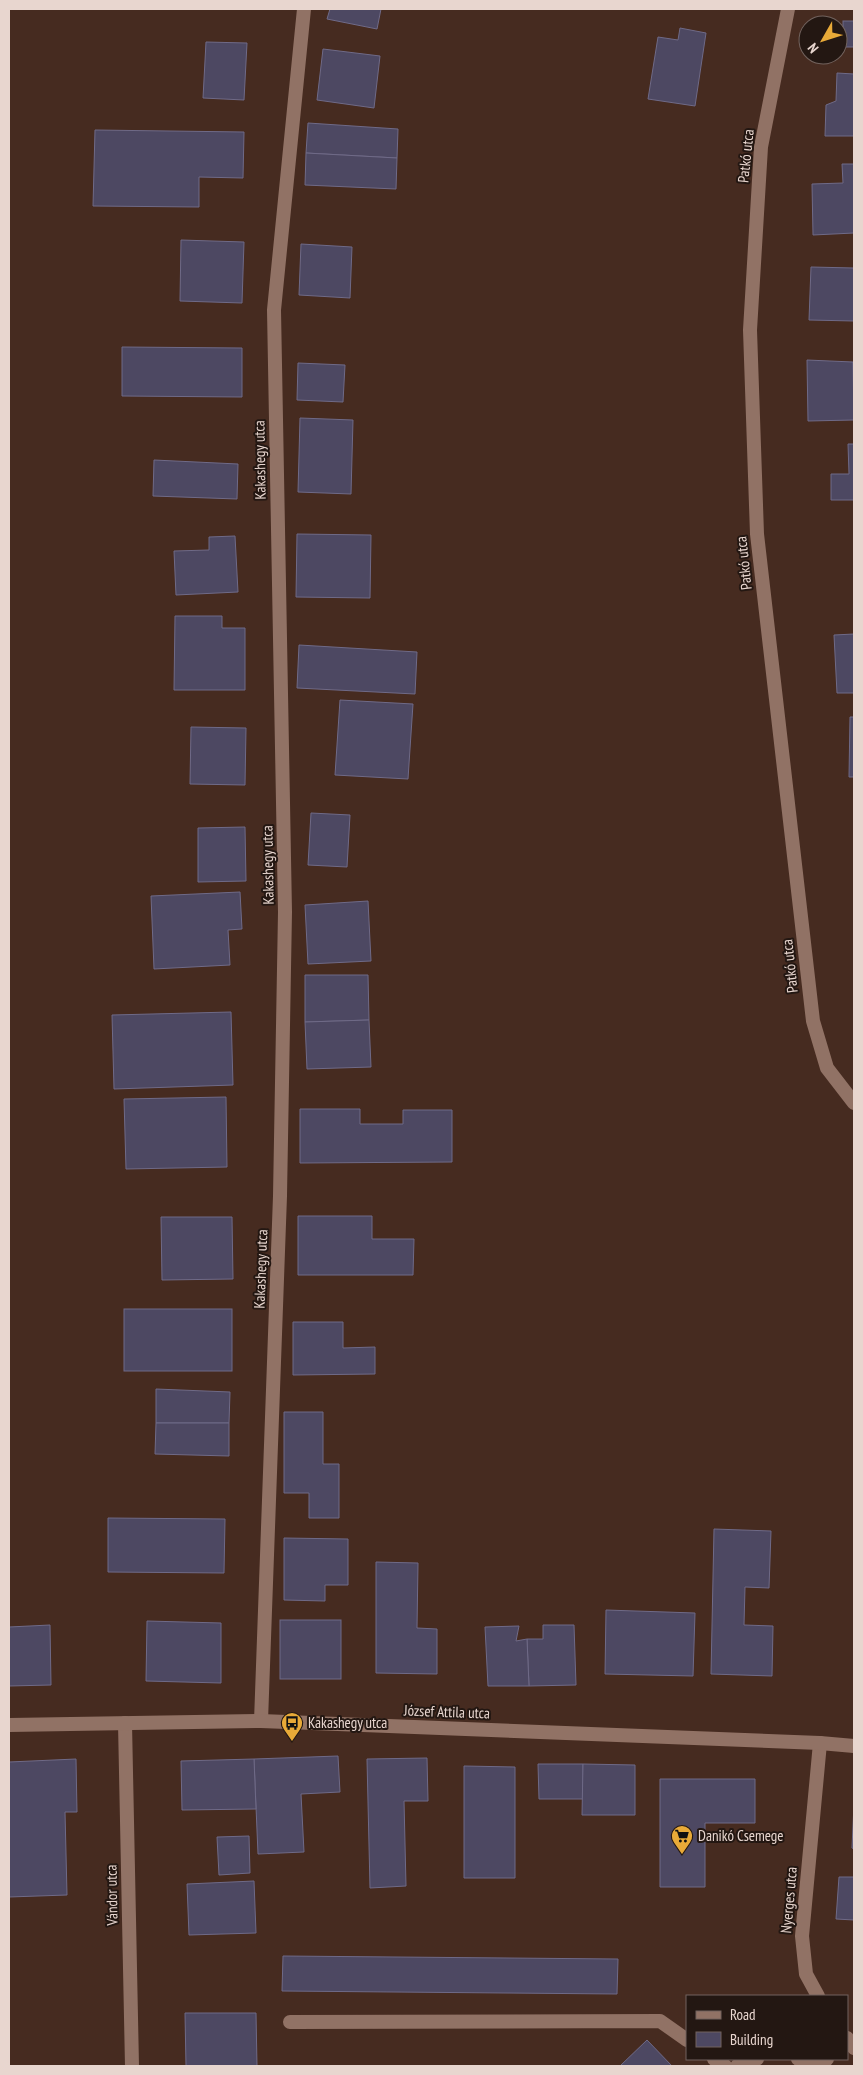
<svg xmlns="http://www.w3.org/2000/svg" width="863" height="2075" font-family="'PT Sans Narrow',sans-serif">
  <rect width="100%" height="100%" fill="#462b20"/>
  <!-- building -->
  <g fill="#4d4862" stroke="#6f6a87">
    <path d="M 330,9 L 381,9 L 377,29 L 327,19 Z"/>
    <rect x="843" y="21" width="11" height="26"/>
    <path d="M 680,28 L 706,33 L 695,106 L 648,99 L 658,37 L 678,40 Z"/>
    <path d="M 206,42 L 247,43 L 244,100 L 203,98 Z"/>
    <path d="M 323,49 L 380,56 L 374,108 L 317,100 Z"/>
    <path d="M 837,73 L 854,74 L 854,136 L 825,136 L 826,105 L 836,101 Z"/>
    <path d="M 308,123 L 398,129 L 397,158 L 306,153 Z"/>
    <path d="M 95,130 L 244,132 L 243,178 L 199,177 L 199,207 L 93,206 Z"/>
    <path d="M 306,153 L 397,158 L 396,189 L 305,185 Z"/>
    <path d="M 842,164 L 854,164 L 854,233 L 813,235 L 812,184 L 843,183 Z"/>
    <path d="M 181,240 L 244,242 L 242,303 L 180,301 Z"/>
    <path d="M 301,244 L 352,247 L 350,298 L 299,295 Z"/>
    <path d="M 811,267 L 854,268 L 854,321 L 809,320 Z"/>
    <path d="M 122,347 L 242,348 L 242,397 L 122,396 Z"/>
    <path d="M 807,360 L 853,362 L 854,420 L 808,421 Z"/>
    <path d="M 298,363 L 345,365 L 343,402 L 297,400 Z"/>
    <path d="M 300,418 L 353,420 L 351,494 L 298,492 Z"/>
    <path d="M 848,444 L 854,444 L 854,500 L 831,500 L 831,474 L 849,474 Z"/>
    <path d="M 154,460 L 238,464 L 237,499 L 153,496 Z"/>
    <path d="M 297,534 L 371,535 L 370,598 L 296,597 Z"/>
    <path d="M 235,536 L 238,592 L 176,595 L 174,551 L 209,550 L 209,537 Z"/>
    <path d="M 175,616 L 222,616 L 222,628 L 245,628 L 245,690 L 174,690 Z"/>
    <path d="M 854,634 L 854,693 L 837,693 L 834,635 Z"/>
    <path d="M 299,645 L 417,652 L 415,694 L 297,688 Z"/>
    <path d="M 340,700 L 413,704 L 408,779 L 335,775 Z"/>
    <path d="M 850,717 L 854,717 L 854,777 L 849,777 Z"/>
    <path d="M 191,727 L 246,728 L 245,785 L 190,784 Z"/>
    <path d="M 311,813 L 350,815 L 347,867 L 308,865 Z"/>
    <path d="M 245,827 L 246,881 L 198,882 L 198,828 Z"/>
    <path d="M 240,892 L 242,929 L 228,930 L 230,965 L 154,969 L 151,896 Z"/>
    <path d="M 368,901 L 371,961 L 308,964 L 305,905 Z"/>
    <path d="M 305,975 L 368,975 L 369,1020 L 305,1022 Z"/>
    <path d="M 231,1012 L 233,1085 L 114,1089 L 112,1015 Z"/>
    <path d="M 369,1020 L 371,1067 L 307,1069 L 305,1022 Z"/>
    <path d="M 226,1097 L 227,1167 L 126,1169 L 124,1099 Z"/>
    <path d="M 300,1109 L 360,1109 L 360,1124 L 403,1124 L 403,1110 L 452,1110 L 452,1162 L 300,1163 Z"/>
    <path d="M 298,1216 L 372,1216 L 372,1239 L 414,1239 L 413,1275 L 298,1275 Z"/>
    <path d="M 161,1217 L 232,1217 L 233,1279 L 162,1280 Z"/>
    <rect x="124" y="1309" width="108" height="62"/>
    <path d="M 293,1322 L 343,1322 L 343,1348 L 375,1347 L 375,1374 L 293,1375 Z"/>
    <path d="M 156,1389 L 230,1392 L 229,1423 L 156,1423 Z"/>
    <path d="M 284,1412 L 323,1412 L 323,1464 L 339,1464 L 339,1518 L 309,1518 L 309,1493 L 284,1493 Z"/>
    <path d="M 156,1423 L 229,1423 L 229,1456 L 155,1454 Z"/>
    <path d="M 108,1518 L 225,1519 L 224,1573 L 108,1572 Z"/>
    <path d="M 714,1529 L 771,1531 L 769,1588 L 745,1587 L 744,1625 L 773,1626 L 772,1676 L 711,1674 Z"/>
    <path d="M 284,1538 L 348,1539 L 348,1585 L 325,1585 L 325,1601 L 284,1600 Z"/>
    <path d="M 376,1562 L 418,1563 L 417,1628 L 437,1629 L 437,1674 L 376,1673 Z"/>
    <path d="M 606,1610 L 695,1613 L 693,1676 L 605,1674 Z"/>
    <rect x="280" y="1620" width="61" height="59"/>
    <path d="M 147,1621 L 221,1623 L 221,1683 L 146,1681 Z"/>
    <path d="M 50,1625 L 51,1685 L 9,1686 L 9,1627 Z"/>
    <path d="M 543,1625 L 574,1625 L 576,1685 L 529,1686 L 527,1639 L 543,1639 Z"/>
    <path d="M 519,1626 L 516,1641 L 527,1639 L 529,1686 L 488,1686 L 485,1627 Z"/>
    <path d="M 338,1756 L 340,1792 L 301,1794 L 304,1852 L 258,1854 L 254,1759 Z"/>
    <path d="M 427,1758 L 428,1801 L 404,1801 L 406,1886 L 370,1888 L 367,1759 Z"/>
    <path d="M 76,1759 L 77,1812 L 65,1812 L 67,1895 L 9,1897 L 9,1762 Z"/>
    <path d="M 254,1759 L 256,1809 L 182,1810 L 181,1761 Z"/>
    <path d="M 538,1764 L 583,1764 L 583,1799 L 539,1799 Z"/>
    <path d="M 583,1764 L 635,1765 L 635,1815 L 582,1815 Z"/>
    <path d="M 464,1766 L 515,1767 L 515,1878 L 464,1878 Z"/>
    <path d="M 660,1779 L 755,1779 L 755,1823 L 705,1823 L 705,1887 L 660,1887 Z"/>
    <path d="M 854,1804 L 854,1849 L 852,1848 Z"/>
    <path d="M 249,1836 L 250,1873 L 219,1875 L 217,1837 Z"/>
    <path d="M 839,1877 L 854,1877 L 854,1920 L 836,1919 Z"/>
    <path d="M 254,1881 L 256,1933 L 189,1935 L 187,1884 Z"/>
    <path d="M 283,1956 L 618,1959 L 617,1994 L 282,1991 Z"/>
    <path d="M 185,2013 L 256,2013 L 257,2066 L 186,2066 Z"/>
    <path d="M 647,2040 L 672,2066 L 620,2066 Z"/>
  </g>
  <g fill="none" stroke-linecap="round" stroke-linejoin="round">
    <!-- service -->
    <g stroke="#917265" stroke-width="14">
      <path d="M 290,2022 L 660,2021 L 687,2040"/>
      <path d="M 714,2059 L 725,2066"/>
      <path d="M 798,2059 L 823,2062"/>
      <path d="M 737,2066 L 757,2059"/>
    </g>
    <!-- minor -->
    <g stroke="#917265" stroke-width="14">
      <path d="M 788,9 L 761,147 L 750,330 L 757,534 L 813,1021 L 827,1068 L 854,1103"/>
      <path d="M 261,1721 L 280,1196 L 285,912 L 274,310 L 304,9"/>
      <path d="M 125,1723 L 132,2066"/>
      <path d="M 818,1996 L 806,1974 L 802,1936 L 820,1743"/>
      <path d="M 847,2038 L 854,2048"/>
      <path d="M 819,2066 L 827,2059"/>
    </g>
    <!-- tertiary -->
    <path stroke="#917265" stroke-width="14" d="M 9,1725 L 261,1721 L 820,1743 L 854,1746"/>
  </g>
  <!-- icons -->
  <defs>
    <g id="bus-pin" transform="scale(1.125)"><path d="M0 17L-7.5 6A9.5 9.5 0 1 1 7.5 6Z" fill="#e9aa38" stroke="#231712"/><path d="M-5-6H5V4H4V6H2V4H-2V6H-4V4H-5ZM-3.5-4V0h7V-4ZM-3.5 1.2v1.5H-2V1.2ZM2 1.2v1.5H3.5V1.2Z" fill="#111"/></g>
    <g id="supermarket-pin" transform="scale(1.125)"><path d="M0 17L-7.5 6A9.5 9.5 0 1 1 7.5 6Z" fill="#e9aa38" stroke="#231712"/><path d="M-6-5.5h2.5l.6 2H6L4.5 2H-2.5L-4.4-4H-6ZM-1.5 3.2a1.3 1.3 0 1 0 .1 0ZM3 3.2a1.3 1.3 0 1 0 .1 0Z" fill="#111"/></g>
  </defs>
  <g fill-rule="evenodd">
    <use href="#bus-pin" x="292" y="1723"/>
    <use href="#supermarket-pin" x="682" y="1836"/>
  </g>
  <g text-anchor="middle" stroke-width="4" stroke-linejoin="round" paint-order="stroke">
    <!-- street labels -->
    <g font-size="15" fill="#e8d6cf" stroke="#231712">
      <text transform="translate(746 156) rotate(-84)" y="5">Patkó utca</text>
      <text transform="translate(260 460) rotate(-91)" y="5">Kakashegy utca</text>
      <text transform="translate(744 563) rotate(-96)" y="5">Patkó utca</text>
      <text transform="translate(268 865) rotate(-91)" y="5">Kakashegy utca</text>
      <text transform="translate(790 966) rotate(-96)" y="5">Patkó utca</text>
      <text transform="translate(261 1269) rotate(-88)" y="5">Kakashegy utca</text>
      <text transform="translate(447 1712) rotate(2)" y="5">József Attila utca</text>
      <text transform="translate(112 1895) rotate(-91)" y="5">Vándor utca</text>
      <text transform="translate(789 1900) rotate(-85)" y="5">Nyerges utca</text>
    </g>
    <!-- poi labels -->
    <g font-size="15" fill="#e8d6cf" stroke="#231712" text-anchor="start">
      <text x="308" y="1728">Kakashegy utca</text>
      <text x="698" y="1841">Danikó Csemege</text>
    </g>
  </g>
  <!-- border -->
  <rect width="863" height="2075" fill="none" stroke="#e8d6cf" stroke-width="20"/>
  <!-- legend -->
  <rect x="686" y="1995" width="162" height="65" fill="#231712" stroke="#72635e"/>
  <rect x="696" y="2011" width="25" height="8" fill="#917265" stroke="#72635e"/>
  <text x="730" y="2020" font-size="15" fill="#e8d6cf">Road</text>
  <rect x="696" y="2032" width="25" height="15" fill="#4d4862" stroke="#72635e"/>
  <text x="730" y="2045" font-size="15" fill="#e8d6cf">Building</text>
  <!-- north arrow -->
  <g transform="translate(823 40) rotate(231)"><circle r="24" fill="#231712" stroke="#72635e"/>
  <path d="M0-4L9 19L0 12L-9 19Z" fill="#e9aa38"/>
  <text y="-8" font-size="14" font-weight="bold" text-anchor="middle" fill="#e8d6cf">N</text>
  </g>
</svg>
